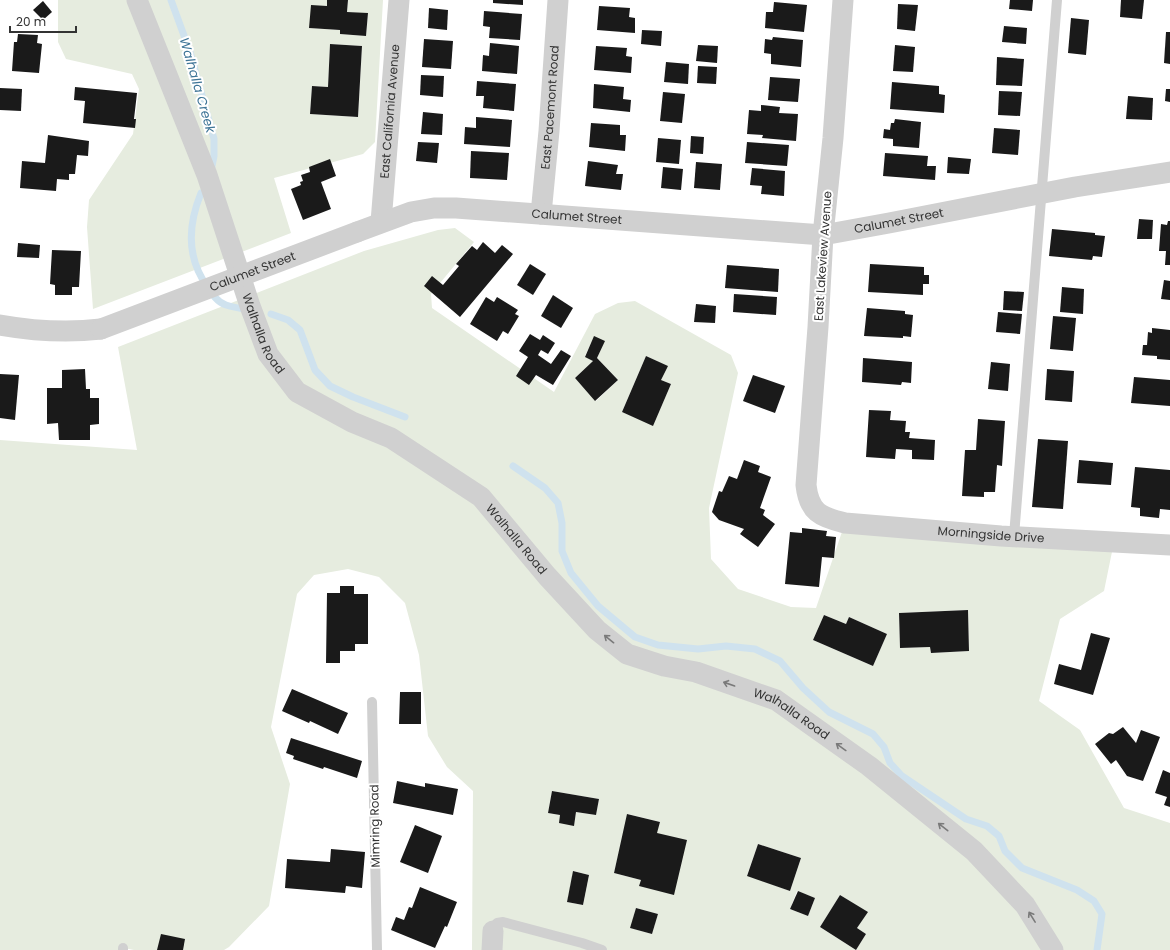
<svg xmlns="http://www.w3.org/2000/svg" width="1170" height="950" font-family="Poppins,sans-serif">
  <rect width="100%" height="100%" fill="#fff"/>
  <!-- green -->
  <g fill="#e6ecdf" fill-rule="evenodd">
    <path d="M 58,0 L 327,0 L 327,6 L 309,28 L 340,30 L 340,34 L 366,36 L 368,14 L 347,12 L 348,0 L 383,0 L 375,142 L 363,154 L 274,178 L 291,233 L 93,309 L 87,227 L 89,200 L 133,134 L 139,89 L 132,74 L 66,59 L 58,42 ZM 330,44 L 362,46 L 358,117 L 310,114 L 312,86 L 328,87 Z"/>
    <path d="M 455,228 L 474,242 L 431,294 L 432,308 L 554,392 L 595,314 L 618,303 L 635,301 L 731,355 L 738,373 L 709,508 L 711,559 L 738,589 L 791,607 L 816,608 L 845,523 L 1114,542 L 1104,591 L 1060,619 L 1039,701 L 1080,730 L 1124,808 L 1170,823 L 1170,950 L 856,950 L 866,934 L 857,928 L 867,912 L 840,895 L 820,927 L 856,950 L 472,950 L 473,791 L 447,767 L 428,736 L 419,655 L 405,603 L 379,577 L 348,569 L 314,575 L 297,594 L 271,727 L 290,784 L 269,906 L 229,947 L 224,950 L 134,950 L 124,948 L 123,950 L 0,950 L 0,440 L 137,450 L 118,347 L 364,251 L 438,230 ZM 594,337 L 604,342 L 597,358 L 618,380 L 596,401 L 575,378 L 593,361 L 585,356 ZM 646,356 L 667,366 L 661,380 L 671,384 L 653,425 L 622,412 ZM 968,610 L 969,651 L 931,653 L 930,647 L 900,648 L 899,613 ZM 824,615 L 846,624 L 849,617 L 887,634 L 873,666 L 813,640 ZM 552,791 L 599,799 L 596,815 L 576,812 L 574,825 L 560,815 L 548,813 ZM 628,814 L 660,822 L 639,886 L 641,880 L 614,873 ZM 758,844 L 801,858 L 790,891 L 747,875 ZM 574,871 L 589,875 L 583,905 L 567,902 ZM 797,891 L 815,898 L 808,916 L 790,909 ZM 636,908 L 658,914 L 652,934 L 631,928 Z"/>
  </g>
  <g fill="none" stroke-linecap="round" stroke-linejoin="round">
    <!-- stream -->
    <g stroke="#cfe2ee" stroke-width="7">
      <path d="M 171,0 L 190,52 L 214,139 L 214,156 L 211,171"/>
      <path d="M 201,193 C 188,225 186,257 207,286 C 212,294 217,302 226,305 C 232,307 238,308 244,309"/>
      <path d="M 271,314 L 288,320 L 300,330 L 315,370 L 330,386 L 353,397 L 405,417"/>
      <path d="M 513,466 L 545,488 L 558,503 L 562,523 L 562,551 L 571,573 L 598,606 L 635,637 L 658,645 L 698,649 L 726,646 L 755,649 L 780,661 L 803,688 L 829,712 L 873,734 L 884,747 L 890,763 L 902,776 L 966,819 L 987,826 L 999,836 L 1005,851 L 1022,868 L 1077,890 L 1094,901 L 1102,914 L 1097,950"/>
    </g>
  </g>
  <!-- building -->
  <g fill="#1a1a1a">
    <path d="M 327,0 L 348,0 L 347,12 L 368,13 L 366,36 L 340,34 L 340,30 L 309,28 L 311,5 L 327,6 Z"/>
    <path d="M 493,0 L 523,0 L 523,5 L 493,3 Z"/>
    <path d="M 1010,0 L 1033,0 L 1032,11 L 1009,9 Z"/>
    <path d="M 1121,0 L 1144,0 L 1142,19 L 1120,17 Z"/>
    <path d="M 43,1 L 52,12 L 43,20 L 33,10 Z"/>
    <path d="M 774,2 L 807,5 L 804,32 L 765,28 L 766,12 L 773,12 Z"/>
    <path d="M 898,4 L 918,5 L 915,31 L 897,29 Z"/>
    <path d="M 599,6 L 630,8 L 629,17 L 635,18 L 635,33 L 597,30 Z"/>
    <path d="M 429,8 L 448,10 L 447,30 L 428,28 Z"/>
    <path d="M 484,11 L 522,14 L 520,40 L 489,38 L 490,27 L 483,26 Z"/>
    <path d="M 1071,18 L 1089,20 L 1086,55 L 1068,53 Z"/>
    <path d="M 1004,26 L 1027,28 L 1026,44 L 1002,42 Z"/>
    <path d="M 642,30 L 662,31 L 661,46 L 641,44 Z"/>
    <path d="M 1166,32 L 1170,32 L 1170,64 L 1164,63 Z"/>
    <path d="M 18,34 L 38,35 L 37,43 L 42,44 L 39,73 L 12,71 L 14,42 L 17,42 Z"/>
    <path d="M 773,37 L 803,40 L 801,67 L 771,64 L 771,54 L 764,53 L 765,39 L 772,40 Z"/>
    <path d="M 424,39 L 453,41 L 451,69 L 422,67 Z"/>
    <path d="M 490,43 L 519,46 L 517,74 L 482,71 L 483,55 L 489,56 Z"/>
    <path d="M 330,44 L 362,46 L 358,117 L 310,114 L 312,86 L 328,87 Z"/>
    <path d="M 698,45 L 718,46 L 717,63 L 696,61 Z"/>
    <path d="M 895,45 L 915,47 L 913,72 L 893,71 Z"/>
    <path d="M 596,46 L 627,48 L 626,56 L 632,57 L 631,73 L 594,70 Z"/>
    <path d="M 997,57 L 1024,59 L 1022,86 L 996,85 Z"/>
    <path d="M 666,62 L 689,64 L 688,84 L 664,82 Z"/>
    <path d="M 698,66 L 717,67 L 716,84 L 697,83 Z"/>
    <path d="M 421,75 L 444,76 L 443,97 L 420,95 Z"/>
    <path d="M 770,77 L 800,79 L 798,102 L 768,100 Z"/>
    <path d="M 477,81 L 516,84 L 514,111 L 483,108 L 484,96 L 476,96 Z"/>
    <path d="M 892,82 L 939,86 L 939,94 L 945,95 L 944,113 L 890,109 Z"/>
    <path d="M 594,84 L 624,87 L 623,99 L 631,100 L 630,112 L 593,108 Z"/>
    <path d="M 75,87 L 137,93 L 134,119 L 136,119 L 135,128 L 83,123 L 85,101 L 74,100 Z"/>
    <path d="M 0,88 L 22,89 L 21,111 L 0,110 Z"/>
    <path d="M 1166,89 L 1170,89 L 1170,102 L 1165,101 Z"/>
    <path d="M 999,91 L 1022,92 L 1020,116 L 998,115 Z"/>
    <path d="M 663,92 L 685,94 L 682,123 L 660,121 Z"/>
    <path d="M 1128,96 L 1153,98 L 1152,120 L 1126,119 Z"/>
    <path d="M 761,105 L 780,107 L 779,113 L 798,114 L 796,141 L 762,138 L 763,135 L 747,134 L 749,110 L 761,111 Z"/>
    <path d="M 423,112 L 443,114 L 442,135 L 421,134 Z"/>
    <path d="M 476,117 L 512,120 L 510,147 L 464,144 L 465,127 L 476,128 Z"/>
    <path d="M 895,119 L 921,122 L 919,148 L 893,146 L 893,139 L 883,138 L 884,129 L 890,130 L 891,123 L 894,123 Z"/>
    <path d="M 591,123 L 620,125 L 620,135 L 626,135 L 625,151 L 589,147 Z"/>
    <path d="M 994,128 L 1020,130 L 1018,155 L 992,153 Z"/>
    <path d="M 48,135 L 89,141 L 88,156 L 77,155 L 75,174 L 69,174 L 69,180 L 57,179 L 56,191 L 20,188 L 22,161 L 45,163 Z"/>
    <path d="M 691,136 L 704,137 L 703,154 L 690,153 Z"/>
    <path d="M 658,138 L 681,140 L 679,164 L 656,162 Z"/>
    <path d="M 418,142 L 439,143 L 437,163 L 416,161 Z"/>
    <path d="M 747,142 L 789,145 L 787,166 L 745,163 Z"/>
    <path d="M 471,151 L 509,153 L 507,180 L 470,178 Z"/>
    <path d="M 885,153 L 928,156 L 927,166 L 936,166 L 935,180 L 883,176 Z"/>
    <path d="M 948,157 L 971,159 L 969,174 L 947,173 Z"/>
    <path d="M 330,159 L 336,176 L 321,182 L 331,209 L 303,220 L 291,189 L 301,185 L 300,182 L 303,181 L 301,175 L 310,172 L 309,167 Z"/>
    <path d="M 588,161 L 618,165 L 616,174 L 623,174 L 621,190 L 585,186 Z"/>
    <path d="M 696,162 L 722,164 L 720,190 L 694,188 Z"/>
    <path d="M 663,167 L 683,169 L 681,190 L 661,188 Z"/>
    <path d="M 752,168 L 785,171 L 784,196 L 761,194 L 762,186 L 750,185 Z"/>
    <path d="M 1139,219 L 1153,220 L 1152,239 L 1137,239 Z"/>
    <path d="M 1168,221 L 1170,221 L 1170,265 L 1165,265 L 1166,251 L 1159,251 L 1161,224 L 1167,225 Z"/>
    <path d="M 1052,229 L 1095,233 L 1095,235 L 1105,236 L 1102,257 L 1093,256 L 1092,260 L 1049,256 Z"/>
    <path d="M 483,242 L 495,253 L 502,245 L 513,254 L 460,317 L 424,286 L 432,276 L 443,285 L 459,266 L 456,264 L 472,246 L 477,250 Z"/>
    <path d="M 18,243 L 40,245 L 39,258 L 17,257 Z"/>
    <path d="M 52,250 L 81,251 L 79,287 L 72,287 L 72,295 L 55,295 L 55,285 L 50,284 Z"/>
    <path d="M 530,264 L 546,274 L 533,295 L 517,285 Z"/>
    <path d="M 870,264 L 924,267 L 924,275 L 929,275 L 929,284 L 923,284 L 923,295 L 868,292 Z"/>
    <path d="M 727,265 L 779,269 L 778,292 L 725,288 Z"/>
    <path d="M 1164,280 L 1170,281 L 1170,300 L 1161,299 Z"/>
    <path d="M 1062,287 L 1084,289 L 1083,314 L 1060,312 Z"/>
    <path d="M 1004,291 L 1024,292 L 1022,311 L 1003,310 Z"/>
    <path d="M 734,294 L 777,297 L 776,315 L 733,312 Z"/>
    <path d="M 553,295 L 573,308 L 561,328 L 541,316 Z"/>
    <path d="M 486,297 L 494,302 L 497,297 L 518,310 L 515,314 L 519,316 L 508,334 L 503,331 L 497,341 L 470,324 Z"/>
    <path d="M 696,304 L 716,306 L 715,323 L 694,322 Z"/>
    <path d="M 867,308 L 905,311 L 905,314 L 913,315 L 911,337 L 903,336 L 903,338 L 864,336 Z"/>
    <path d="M 998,312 L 1022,314 L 1020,334 L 996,332 Z"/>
    <path d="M 1053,316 L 1076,318 L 1073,351 L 1050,349 Z"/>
    <path d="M 1152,328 L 1170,330 L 1170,360 L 1157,359 L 1157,356 L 1142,355 L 1143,345 L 1147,345 L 1148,332 L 1152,333 Z"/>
    <path d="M 530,334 L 540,340 L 543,335 L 555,343 L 548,354 L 541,350 L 538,355 L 551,364 L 561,350 L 571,356 L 553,385 L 536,375 L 529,385 L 516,376 L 528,357 L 519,351 Z"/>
    <path d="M 594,336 L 605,341 L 597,358 L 618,380 L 595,401 L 575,378 L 593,361 L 585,357 Z"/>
    <path d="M 646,356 L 668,366 L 661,380 L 671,384 L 653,426 L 622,412 Z"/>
    <path d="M 863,358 L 912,362 L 911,383 L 902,382 L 901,385 L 862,382 Z"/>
    <path d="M 991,362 L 1010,364 L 1008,391 L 988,389 Z"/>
    <path d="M 85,369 L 86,389 L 90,389 L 90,398 L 99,398 L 99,424 L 90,425 L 90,440 L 59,440 L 58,423 L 47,424 L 47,388 L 62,388 L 62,370 Z"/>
    <path d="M 1047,369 L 1074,371 L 1072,402 L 1045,400 Z"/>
    <path d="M 0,374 L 19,375 L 15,420 L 0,418 Z"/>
    <path d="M 753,375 L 785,386 L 775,413 L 743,401 Z"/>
    <path d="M 1134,377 L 1170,380 L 1170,406 L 1131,403 Z"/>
    <path d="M 869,410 L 891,411 L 890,420 L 906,421 L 905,432 L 910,432 L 909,438 L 935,440 L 934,460 L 912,459 L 912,450 L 896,449 L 895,459 L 866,457 Z"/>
    <path d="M 978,419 L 1005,421 L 1002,466 L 997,465 L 995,492 L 984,492 L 984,497 L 962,496 L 965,450 L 976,450 Z"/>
    <path d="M 1038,439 L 1068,441 L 1063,509 L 1032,507 Z"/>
    <path d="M 744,460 L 760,466 L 758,472 L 771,477 L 760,508 L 765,510 L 763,515 L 775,524 L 758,547 L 740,534 L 744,529 L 719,520 L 712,512 L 719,491 L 722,492 L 729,476 L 737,479 Z"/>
    <path d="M 1079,460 L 1113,463 L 1111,485 L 1077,483 Z"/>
    <path d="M 1135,467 L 1170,470 L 1170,510 L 1160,509 L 1159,518 L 1140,516 L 1140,508 L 1131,507 Z"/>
    <path d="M 802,528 L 827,531 L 826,536 L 836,537 L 834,558 L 822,557 L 819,587 L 785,584 L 790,532 L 802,533 Z"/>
    <path d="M 340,586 L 354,586 L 354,594 L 368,594 L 368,644 L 355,644 L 355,651 L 340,651 L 340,663 L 326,663 L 327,593 L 340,593 Z"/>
    <path d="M 968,610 L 969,651 L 931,653 L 930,647 L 900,648 L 899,613 Z"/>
    <path d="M 824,615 L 846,624 L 849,617 L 887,634 L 873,666 L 813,640 Z"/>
    <path d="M 1091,633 L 1110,638 L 1093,695 L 1054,684 L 1059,664 L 1081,670 Z"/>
    <path d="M 292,689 L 348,713 L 338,734 L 310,721 L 309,723 L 282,711 Z"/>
    <path d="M 400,692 L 421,692 L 421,724 L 399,724 Z"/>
    <path d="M 1123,727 L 1136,743 L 1141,730 L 1160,737 L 1143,781 L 1127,776 L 1116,760 L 1111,764 L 1095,744 L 1109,733 L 1113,734 Z"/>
    <path d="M 291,738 L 362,761 L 357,778 L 324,767 L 323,769 L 293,759 L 294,756 L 286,753 Z"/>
    <path d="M 1163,770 L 1170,773 L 1170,807 L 1164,805 L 1167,797 L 1155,793 Z"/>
    <path d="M 397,781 L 425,787 L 425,783 L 458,789 L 453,815 L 393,803 Z"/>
    <path d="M 552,791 L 599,799 L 596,815 L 576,812 L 574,826 L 559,823 L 560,815 L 548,813 Z"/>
    <path d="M 627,814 L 660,822 L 657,833 L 687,840 L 674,895 L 639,886 L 641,880 L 614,873 Z"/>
    <path d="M 415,825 L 442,836 L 428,873 L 400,862 Z"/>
    <path d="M 758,844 L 801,858 L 790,891 L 747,876 Z"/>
    <path d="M 331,849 L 365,852 L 362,888 L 346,886 L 345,893 L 285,888 L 287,859 L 330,862 Z"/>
    <path d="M 573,871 L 589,875 L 583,905 L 567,902 Z"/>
    <path d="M 420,887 L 457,902 L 447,927 L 445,926 L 435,948 L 391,930 L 396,917 L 404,920 L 409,907 L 412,908 Z"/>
    <path d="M 798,891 L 815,898 L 808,916 L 790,909 Z"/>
    <path d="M 840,895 L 868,912 L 857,928 L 866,934 L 856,950 L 820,927 Z"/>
    <path d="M 636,908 L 658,914 L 652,934 L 630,928 Z"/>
    <path d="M 161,934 L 185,939 L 183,950 L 157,950 Z"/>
  </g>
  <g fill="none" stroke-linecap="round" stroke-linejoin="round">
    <!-- lane -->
    <g stroke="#d0d0d0" stroke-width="10">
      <path d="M 1014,536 L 1057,0"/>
      <path d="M 372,702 L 377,950"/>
      <path d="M 493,931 L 497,923 L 503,922 L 582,943 L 602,950"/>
      <path d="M 123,950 L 123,948"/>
    </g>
    <!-- street -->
    <g stroke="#d0d0d0" stroke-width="21">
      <path id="s1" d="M 137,0 L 207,175 L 250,306 L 268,354 L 297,392 L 352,422 L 391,438 L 481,497 L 547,576 L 597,630 L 627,654 L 664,666 L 696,672 L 776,700 L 869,766 L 974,851 L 1025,905 L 1053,950"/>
      <path id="s2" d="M 843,0 L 833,138 L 823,235 L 818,327 L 806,485 C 809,512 820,517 845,523 L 1001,536 L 1170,545"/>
      <path id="s3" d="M 541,214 L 549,131 L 558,0"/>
      <path id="s4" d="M 381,222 L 399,0"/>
      <path id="s5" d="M 357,232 L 411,212 L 434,208 L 456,208 L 823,235 L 889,223 L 1075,187 L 1170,172"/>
      <path d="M 0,325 C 34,331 67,333 101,329"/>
      <path d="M 492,950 L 493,931"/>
    </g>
    <!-- street-bridge -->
    <path stroke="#d0d0d0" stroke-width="21" id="s6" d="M 101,329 L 357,232"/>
  </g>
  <!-- one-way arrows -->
  <defs><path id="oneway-shaft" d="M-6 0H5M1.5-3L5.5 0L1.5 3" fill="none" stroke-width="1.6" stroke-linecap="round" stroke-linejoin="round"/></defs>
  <g stroke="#7a7a7a">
    <use href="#oneway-shaft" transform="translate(609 639) rotate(-141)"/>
    <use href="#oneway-shaft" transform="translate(729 684) rotate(-161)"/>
    <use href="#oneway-shaft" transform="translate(841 747) rotate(-144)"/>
    <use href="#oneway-shaft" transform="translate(943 827) rotate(-142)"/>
    <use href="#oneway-shaft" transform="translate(1032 917) rotate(-122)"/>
  </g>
  <g text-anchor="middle" stroke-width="4" stroke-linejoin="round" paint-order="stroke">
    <!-- street labels -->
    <g font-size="12" fill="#333" stroke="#fff">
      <text dy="4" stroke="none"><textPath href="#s3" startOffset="107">East Pacemont Road</textPath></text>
      <text dy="4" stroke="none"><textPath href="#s4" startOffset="111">East California Avenue</textPath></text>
      <text dy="4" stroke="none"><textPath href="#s5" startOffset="224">Calumet Street</textPath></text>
      <text dy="4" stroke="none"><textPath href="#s5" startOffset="548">Calumet Street</textPath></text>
      <text transform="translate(823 256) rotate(-86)" y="4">East Lakeview Avenue</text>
      <text dy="4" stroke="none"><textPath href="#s6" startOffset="162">Calumet Street</textPath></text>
      <text dy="4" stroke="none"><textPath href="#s1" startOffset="357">Walhalla Road</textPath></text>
      <text dy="4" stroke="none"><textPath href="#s2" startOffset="693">Morningside Drive</textPath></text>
      <text dy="4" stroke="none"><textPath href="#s1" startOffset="693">Walhalla Road</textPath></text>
      <text dy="4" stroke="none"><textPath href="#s1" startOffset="1029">Walhalla Road</textPath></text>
      <text transform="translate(375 826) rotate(-91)" y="4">Mimring Road</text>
    </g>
    <!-- water labels -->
    <g font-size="13" font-style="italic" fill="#3f7597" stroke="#fff">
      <text transform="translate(198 85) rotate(74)" y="5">Walhalla Creek</text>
    </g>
  </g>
  <!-- scale -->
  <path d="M10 26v6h66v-6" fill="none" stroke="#333333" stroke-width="2"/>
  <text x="16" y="26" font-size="12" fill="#333333" stroke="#ffffff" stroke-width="3" paint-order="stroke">20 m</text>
</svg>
